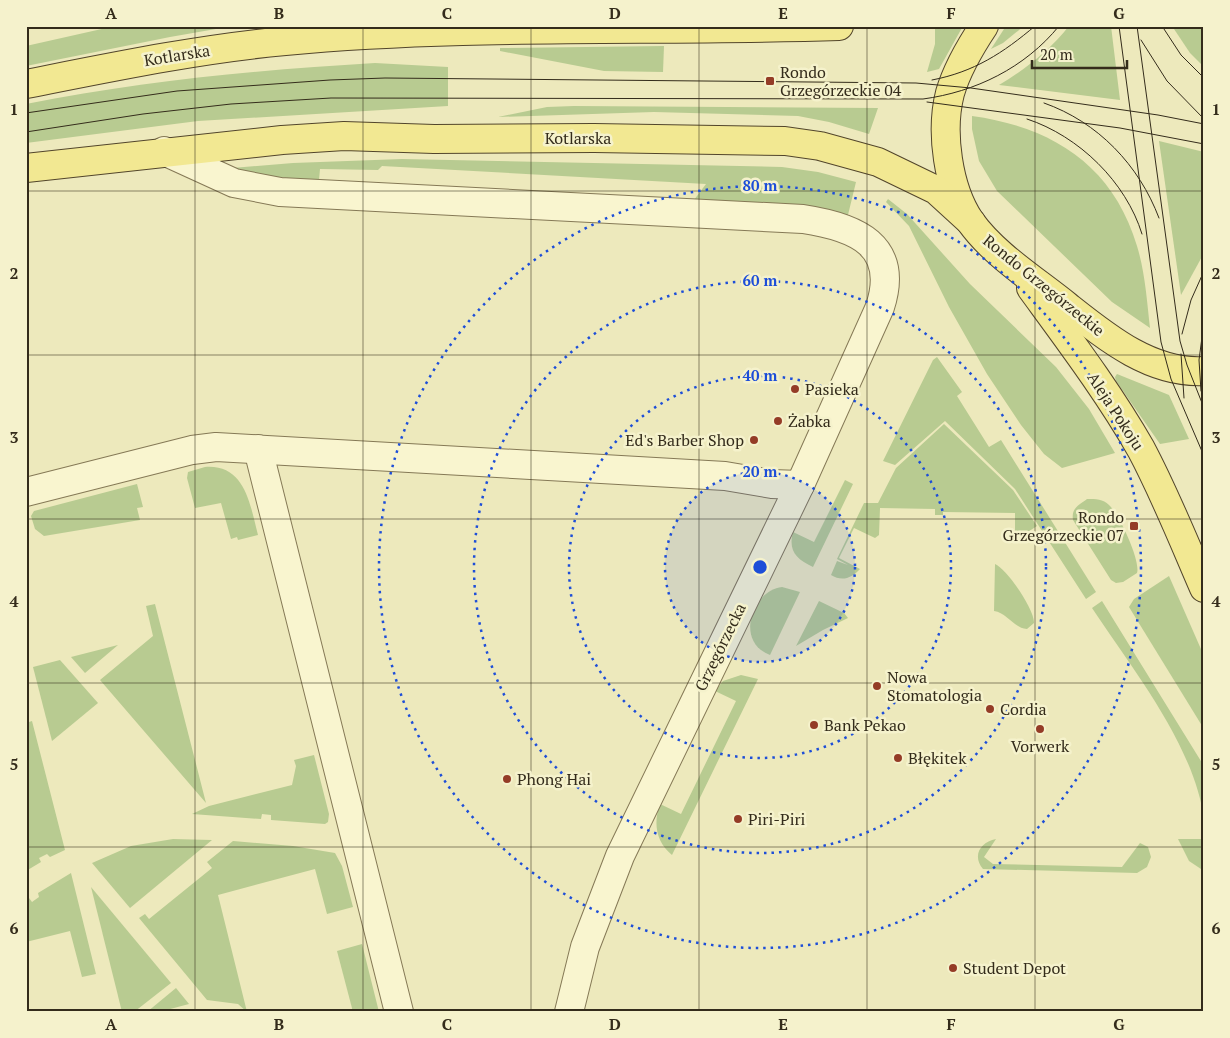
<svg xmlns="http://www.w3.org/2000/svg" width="1230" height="1038" font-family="'PT Serif',serif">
  <rect width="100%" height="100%" fill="#ede9bc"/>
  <!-- green -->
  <g fill="#b8cb91">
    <path d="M 115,26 L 233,26 L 170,37 L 26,66 L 26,46 Z"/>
    <path d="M 935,26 L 963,26 L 939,69 L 927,72 L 935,44 Z"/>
    <path d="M 1006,26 L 1024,26 L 1003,43 L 991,49 Z"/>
    <path d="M 1069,26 L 1111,26 L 1120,100 L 999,85 C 1027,68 1049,51 1069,26 Z"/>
    <path d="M 1172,26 L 1204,26 L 1204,67 L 1190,53 Z"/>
    <path d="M 664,46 L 663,72 L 604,71 L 500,51 L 500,48 Z"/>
    <path d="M 375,63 L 448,67 L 448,106 L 198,121 L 26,143 L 26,104 C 142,81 257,70 375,63 Z"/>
    <path d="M 574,106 L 878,108 L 869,134 L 829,122 L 798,116 L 654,112 L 498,117 L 547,107 Z"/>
    <path d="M 972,116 C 1052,127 1113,165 1137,246 C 1145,272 1147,301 1150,328 L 1112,302 L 997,191 L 979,161 L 972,129 Z"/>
    <path d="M 1159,141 L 1204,152 L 1204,253 L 1181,295 Z"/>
    <path d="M 402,159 L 782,167 L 818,172 L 856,182 L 847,219 L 694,200 L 706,184 L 382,166 L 378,170 L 320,169 L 319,180 L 256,176 L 232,168 L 293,163 Z"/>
    <path d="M 888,199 L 907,214 L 970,284 L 1056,367 L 1089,409 L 1115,453 L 1062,468 L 1044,454 L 1021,425 L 987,374 L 949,307 L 909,226 L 886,202 Z"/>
    <path d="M 937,357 L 962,392 L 957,396 L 989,447 L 1001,440 L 1096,592 L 1086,599 L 1015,489 L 945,421 L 895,465 L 883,461 L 933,360 Z"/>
    <path d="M 1117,374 L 1169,395 L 1189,439 L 1160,444 L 1116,381 L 1115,377 Z"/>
    <path d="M 944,424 L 1013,490 L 1037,526 L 1017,539 L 1015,537 L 1015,513 L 943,512 L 943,515 L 935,515 L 935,509 L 880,508 L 879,535 L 875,538 L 854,528 L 839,558 L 860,569 C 852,578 842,582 831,575 L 837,561 L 848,565 L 837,559 L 864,503 L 878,503 L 896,468 Z"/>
    <path d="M 205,467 C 245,464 250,504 258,535 L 238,540 L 237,537 L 231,539 L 221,503 L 195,508 L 187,478 L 188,472 Z"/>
    <path d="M 845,480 L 853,484 L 813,567 C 796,559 788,551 793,532 L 814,542 Z"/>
    <path d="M 137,484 L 143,507 L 137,508 L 140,520 L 44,536 L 35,529 L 31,516 L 34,511 Z"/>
    <path d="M 1087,499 C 1096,499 1103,499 1109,505 C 1119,514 1141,561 1137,573 L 1123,582 L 1116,583 L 1111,580 L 1073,520 C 1071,508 1079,505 1087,499 Z"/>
    <path d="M 995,564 C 1007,569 1035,610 1034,623 L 1027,629 C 1014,628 1007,613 994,611 Z"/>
    <path d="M 1169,576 L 1204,656 L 1204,729 L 1129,607 L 1134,599 Z"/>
    <path d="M 782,587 L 800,592 L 770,655 C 735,642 751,591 782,587 Z"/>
    <path d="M 819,601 L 844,613 L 848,618 L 823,630 L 796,646 Z"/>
    <path d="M 1102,601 L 1204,766 L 1204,819 C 1194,745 1133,670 1092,608 Z"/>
    <path d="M 155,604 L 206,803 L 100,680 L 153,636 L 146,606 Z"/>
    <path d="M 118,645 L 85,673 L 71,657 Z"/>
    <path d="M 60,660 L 98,703 L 52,741 L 33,667 Z"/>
    <path d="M 741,675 L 758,679 L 672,855 C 656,842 653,823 660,804 L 681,814 L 736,701 L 715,691 L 723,681 Z"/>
    <path d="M 32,721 L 65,850 L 50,857 L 47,854 L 39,858 L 41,862 L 26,871 L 26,771 L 29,771 L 26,762 L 26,723 Z"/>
    <path d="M 314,755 L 329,814 L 328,822 L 325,824 L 271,820 L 271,815 L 262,814 L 261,819 L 192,814 L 209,806 L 292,785 L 296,766 L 294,760 Z"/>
    <path d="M 173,839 L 212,840 L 130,908 L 92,863 L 131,846 Z"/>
    <path d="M 996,839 L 984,857 L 993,864 L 1122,867 L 1140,843 L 1148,847 L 1151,857 L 1147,867 L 1137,873 L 983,869 C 972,856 980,842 996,839 Z"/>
    <path d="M 1178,839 L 1204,839 L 1204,871 L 1189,861 Z"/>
    <path d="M 233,841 L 293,846 L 335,853 L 342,866 L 353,907 L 327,914 L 315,869 L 218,895 L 247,1012 L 238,1004 L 207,1000 L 139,918 L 145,914 L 149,919 L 212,868 L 207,862 Z"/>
    <path d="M 71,873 L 96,974 L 82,977 L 70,931 L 26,942 L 26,900 L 29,898 L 32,902 L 39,897 L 38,893 Z"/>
    <path d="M 91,887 L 171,983 L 134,1012 L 122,1012 Z"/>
    <path d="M 362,944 L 379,1012 L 353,1012 L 337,951 Z"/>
    <path d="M 176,988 L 189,1004 L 159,1012 L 147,1012 Z"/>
  </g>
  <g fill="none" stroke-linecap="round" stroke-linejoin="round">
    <!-- minor casing -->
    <g stroke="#857956" stroke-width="30">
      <g id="minor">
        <path d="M 164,151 L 234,183 L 280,192 L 803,219 C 856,227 900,245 880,307 L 800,485 L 620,856 L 585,947 L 569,1012"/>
        <path d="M 258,449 L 399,1012"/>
        <path d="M 26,492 L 192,450 L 216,447 L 725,476 L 772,484 L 800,485"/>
      </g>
    </g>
    <!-- major casing -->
    <g stroke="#52452b" stroke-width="30">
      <g id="major">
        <path d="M 984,26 C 970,47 957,69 950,93 C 940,132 948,188 970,221 C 994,255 1035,280 1067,306 C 1106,337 1151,374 1204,371"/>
        <path d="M 26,84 C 112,67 198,49 285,41 C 469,24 654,32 839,26"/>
        <path d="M 26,168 L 282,140 L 344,136 L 434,139 L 594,138 L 785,141 L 820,146 L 878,162 L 936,190 L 971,222"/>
        <path d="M 1031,288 C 1069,340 1109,393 1141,449 C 1165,494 1184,542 1204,588"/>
      </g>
    </g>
    <!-- minor -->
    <use href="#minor" stroke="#f9f5cf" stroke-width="28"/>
    <!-- major -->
    <use href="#major" stroke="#f2e892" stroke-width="28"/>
    <!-- tram -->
    <g stroke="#342c1b" stroke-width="1">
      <path d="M 1119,26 L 1161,342 L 1171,379 L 1204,456"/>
      <path d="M 1137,26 L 1180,341 L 1187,365 L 1204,408"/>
      <path d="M 1162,26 L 1181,55 L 1204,78"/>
      <path d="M 1141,40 L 1167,81 L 1204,119"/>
      <path d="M 932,80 C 974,72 1003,53 1035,26"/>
      <path d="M 927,102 L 1120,128 L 1204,144"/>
      <path d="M 1044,103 C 1098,122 1139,165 1159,218"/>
      <path d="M 26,113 L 177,91 L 330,80 L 385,78 L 916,83 L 971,88 L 1158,115 L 1204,124"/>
      <path d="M 1027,119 C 1079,136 1126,182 1142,234"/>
      <path d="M 26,132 L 143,114 L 231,104 L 331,98 L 923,99 C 975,92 1025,68 1059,26"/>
      <path d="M 1182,334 L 1191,300 L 1204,271"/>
      <path d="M 1181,354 L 1184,398"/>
      <path d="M 1201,391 L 1199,360 L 1204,322"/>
    </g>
  </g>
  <!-- grid -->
  <path fill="none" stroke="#342c1b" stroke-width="1" stroke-opacity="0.55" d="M 195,26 L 195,1012M 363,26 L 363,1012M 531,26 L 531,1012M 699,26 L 699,1012M 867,26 L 867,1012M 1035,26 L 1035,1012M 26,191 L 1204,191M 26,355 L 1204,355M 26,519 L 1204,519M 26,683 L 1204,683M 26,847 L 1204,847"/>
  <!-- distance rings -->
  <circle cx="760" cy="567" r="95" fill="#1d4ed8" fill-opacity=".12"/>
  <g fill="none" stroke="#1d4ed8" stroke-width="2.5" stroke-dasharray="2.5 5">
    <circle cx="760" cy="567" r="95"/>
    <circle cx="760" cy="567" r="191"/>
    <circle cx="760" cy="567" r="286"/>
    <circle cx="760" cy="567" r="381"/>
  </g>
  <!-- markers -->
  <g fill="#943c26" stroke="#f5f2cc" stroke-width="2">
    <rect x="765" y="76" width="10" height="10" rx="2.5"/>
    <circle cx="795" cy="389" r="5"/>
    <circle cx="778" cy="421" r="5"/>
    <circle cx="754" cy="440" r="5"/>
    <rect x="1129" y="521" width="10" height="10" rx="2.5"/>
    <circle cx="877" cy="686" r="5"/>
    <circle cx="990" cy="709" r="5"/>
    <circle cx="814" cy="725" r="5"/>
    <circle cx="1040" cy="729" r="5"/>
    <circle cx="898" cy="758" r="5"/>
    <circle cx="507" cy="779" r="5"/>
    <circle cx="738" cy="819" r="5"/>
    <circle cx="953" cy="968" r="5"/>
  </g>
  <g text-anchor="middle" stroke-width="5" stroke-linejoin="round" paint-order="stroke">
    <!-- street labels -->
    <g font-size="16" fill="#342c1b" stroke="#f5f2cc">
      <text transform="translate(177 55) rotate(-9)" y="6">Kotlarska</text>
      <text x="578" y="144">Kotlarska</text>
      <text transform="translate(1044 285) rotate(39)" y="6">Rondo Grzegórzeckie</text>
      <text transform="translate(1116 411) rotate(57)" y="6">Aleja Pokoju</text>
      <text transform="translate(720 647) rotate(-64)" y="6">Grzegórzecka</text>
    </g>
    <!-- poi labels -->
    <g font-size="16" fill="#342c1b" stroke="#f5f2cc" text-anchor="start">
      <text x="780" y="78">Rondo<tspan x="780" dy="18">Grzegórzeckie 04</tspan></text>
      <text x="805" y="395">Pasieka</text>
      <text x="788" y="427">Żabka</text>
      <text x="744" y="446" text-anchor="end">Ed's Barber Shop</text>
      <text x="1124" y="523" text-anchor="end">Rondo<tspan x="1124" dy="18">Grzegórzeckie 07</tspan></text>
      <text x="887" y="683">Nowa<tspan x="887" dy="18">Stomatologia</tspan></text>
      <text x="1000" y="715">Cordia</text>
      <text x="824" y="731">Bank Pekao</text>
      <text x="1040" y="752" text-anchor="middle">Vorwerk</text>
      <text x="908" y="764">Błękitek</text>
      <text x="517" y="785">Phong Hai</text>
      <text x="748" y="825">Piri-Piri</text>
      <text x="963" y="974">Student Depot</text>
    </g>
  </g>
  <circle cx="760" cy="567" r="8" fill="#1d4ed8" stroke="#f5f2cc" stroke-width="2.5"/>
  <g font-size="15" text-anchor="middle" font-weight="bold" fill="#1d4ed8" stroke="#f5f2cc" stroke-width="5" stroke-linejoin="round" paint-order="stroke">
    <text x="760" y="191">80 m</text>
    <text x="760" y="286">60 m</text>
    <text x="760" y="381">40 m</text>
    <text x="760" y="477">20 m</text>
  </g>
  <!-- border -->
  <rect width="1230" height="1038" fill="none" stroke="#f5f2cc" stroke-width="55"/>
  <!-- scale -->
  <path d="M1032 60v8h95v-8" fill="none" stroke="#342c1b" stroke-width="2.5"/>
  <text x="1040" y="60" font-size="15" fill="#342c1b" stroke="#f5f2cc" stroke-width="4" paint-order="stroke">20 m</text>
  <rect x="28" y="28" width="1174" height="982" fill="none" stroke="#342c1b" stroke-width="2"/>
  <g font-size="16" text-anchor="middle" font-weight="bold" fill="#342c1b">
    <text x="111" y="19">A</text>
    <text x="279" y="19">B</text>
    <text x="447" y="19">C</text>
    <text x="615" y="19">D</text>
    <text x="783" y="19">E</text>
    <text x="951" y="19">F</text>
    <text x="1119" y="19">G</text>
    <text x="14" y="115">1</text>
    <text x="1216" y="115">1</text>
    <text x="14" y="279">2</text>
    <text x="1216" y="279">2</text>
    <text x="14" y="443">3</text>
    <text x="1216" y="443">3</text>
    <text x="14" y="607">4</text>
    <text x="1216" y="607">4</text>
    <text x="14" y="770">5</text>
    <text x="1216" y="770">5</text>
    <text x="14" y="934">6</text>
    <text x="1216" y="934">6</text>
    <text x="111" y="1030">A</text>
    <text x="279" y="1030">B</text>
    <text x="447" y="1030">C</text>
    <text x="615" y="1030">D</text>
    <text x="783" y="1030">E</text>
    <text x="951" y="1030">F</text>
    <text x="1119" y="1030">G</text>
  </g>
</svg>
